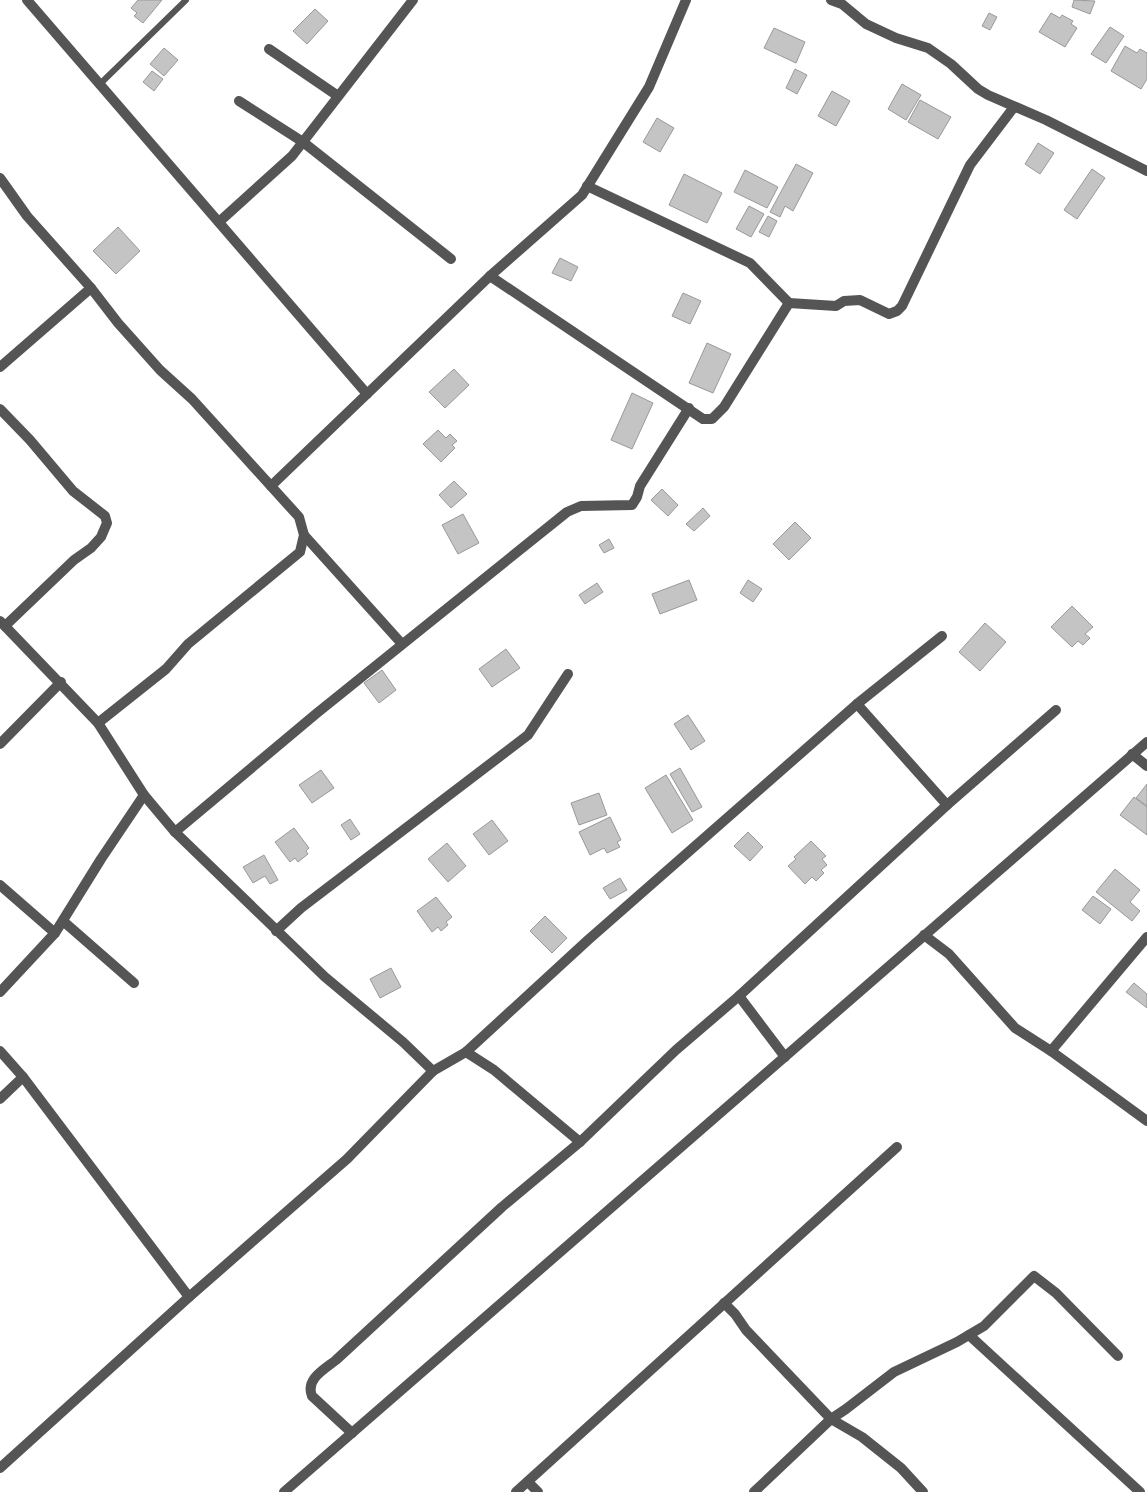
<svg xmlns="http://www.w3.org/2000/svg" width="1147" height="1492" font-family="'Titillium Web',sans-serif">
  <rect width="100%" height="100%" fill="#fff"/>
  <!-- building -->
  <g fill="#c4c4c4" stroke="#999">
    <path d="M 138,0 L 162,0 L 143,23 L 134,16 L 137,13 L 131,8 Z"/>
    <path d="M 1074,0 L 1095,1 L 1090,14 L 1072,7 Z"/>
    <path d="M 315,9 L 328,21 L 307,44 L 293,31 Z"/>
    <path d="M 989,13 L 997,17 L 990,30 L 982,26 Z"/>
    <path d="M 1051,13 L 1060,18 L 1062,15 L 1073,21 L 1071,24 L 1077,28 L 1065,47 L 1039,32 Z"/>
    <path d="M 1110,27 L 1124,36 L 1106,63 L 1091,54 Z"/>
    <path d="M 774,28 L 805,42 L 796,63 L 764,48 Z"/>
    <path d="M 1125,46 L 1137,53 L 1140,49 L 1147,53 L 1147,79 L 1141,89 L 1111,71 Z"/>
    <path d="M 164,48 L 178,60 L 164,76 L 150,64 Z"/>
    <path d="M 795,69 L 807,75 L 797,94 L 786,88 Z"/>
    <path d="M 152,71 L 163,79 L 154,91 L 143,82 Z"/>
    <path d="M 902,84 L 921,95 L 906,120 L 888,109 Z"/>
    <path d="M 832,91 L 850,101 L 836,126 L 818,116 Z"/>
    <path d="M 920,100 L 951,117 L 938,139 L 908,122 Z"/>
    <path d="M 657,118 L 674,128 L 660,152 L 643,142 Z"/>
    <path d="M 1038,143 L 1054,153 L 1040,174 L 1025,164 Z"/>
    <path d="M 796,164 L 813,173 L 793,211 L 785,206 L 780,217 L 770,212 Z"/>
    <path d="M 1092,169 L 1105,178 L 1077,219 L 1064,210 Z"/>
    <path d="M 745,170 L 778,187 L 767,208 L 734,192 Z"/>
    <path d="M 684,174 L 722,193 L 707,223 L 669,205 Z"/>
    <path d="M 749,206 L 764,214 L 751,237 L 736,229 Z"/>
    <path d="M 768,216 L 777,221 L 769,237 L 759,232 Z"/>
    <path d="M 118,227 L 140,251 L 116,274 L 93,251 Z"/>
    <path d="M 560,258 L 578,267 L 571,281 L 552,273 Z"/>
    <path d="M 683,293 L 701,301 L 690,324 L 672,316 Z"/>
    <path d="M 707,343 L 731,354 L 713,393 L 689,383 Z"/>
    <path d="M 454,369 L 469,385 L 445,408 L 429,392 Z"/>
    <path d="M 632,393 L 653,403 L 632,449 L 611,440 Z"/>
    <path d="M 438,430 L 446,438 L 450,434 L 457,441 L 452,445 L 455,448 L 441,462 L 423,444 Z"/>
    <path d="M 454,481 L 467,494 L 451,508 L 439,495 Z"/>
    <path d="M 662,489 L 678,505 L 668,516 L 651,500 Z"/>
    <path d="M 703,508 L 710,516 L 694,531 L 686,524 Z"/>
    <path d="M 463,514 L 479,543 L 458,554 L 442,525 Z"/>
    <path d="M 795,522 L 811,538 L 789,560 L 773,544 Z"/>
    <path d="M 609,539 L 614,548 L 604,553 L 599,545 Z"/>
    <path d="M 689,580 L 697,600 L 660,614 L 652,594 Z"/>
    <path d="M 748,580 L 762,589 L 753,602 L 740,593 Z"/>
    <path d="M 597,583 L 603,592 L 585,604 L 579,595 Z"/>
    <path d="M 1072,606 L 1093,627 L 1085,634 L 1090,638 L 1083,645 L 1078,641 L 1072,647 L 1051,627 Z"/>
    <path d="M 985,623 L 1006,642 L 980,671 L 959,652 Z"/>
    <path d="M 506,649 L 520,668 L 492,687 L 479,669 Z"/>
    <path d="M 382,670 L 396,690 L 379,703 L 364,683 Z"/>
    <path d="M 688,715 L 705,741 L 691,750 L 674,724 Z"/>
    <path d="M 680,768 L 702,807 L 692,812 L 670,774 Z"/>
    <path d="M 321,770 L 334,788 L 312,803 L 299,785 Z"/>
    <path d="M 666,775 L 693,820 L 672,833 L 645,788 Z"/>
    <path d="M 1147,784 L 1147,806 L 1136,798 Z"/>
    <path d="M 599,793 L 607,815 L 579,825 L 571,803 Z"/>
    <path d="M 1134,797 L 1147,807 L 1147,835 L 1120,815 Z"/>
    <path d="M 610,817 L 621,840 L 617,842 L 620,847 L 607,853 L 604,848 L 590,855 L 579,832 Z"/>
    <path d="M 350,819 L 360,834 L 351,840 L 341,825 Z"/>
    <path d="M 492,820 L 508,841 L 489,855 L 473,834 Z"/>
    <path d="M 294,828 L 309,848 L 306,851 L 308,854 L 298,862 L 295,858 L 290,862 L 275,842 Z"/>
    <path d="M 748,832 L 763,847 L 750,861 L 734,846 Z"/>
    <path d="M 811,841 L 826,856 L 822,859 L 827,865 L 821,870 L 824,873 L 816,881 L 812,877 L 805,884 L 788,866 L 796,859 L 794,857 Z"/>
    <path d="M 447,843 L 466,866 L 448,882 L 428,859 Z"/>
    <path d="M 264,855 L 278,880 L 270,884 L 265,876 L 253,883 L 243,867 Z"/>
    <path d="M 1115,869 L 1140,890 L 1130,902 L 1140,911 L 1132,921 L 1096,892 Z"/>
    <path d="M 620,878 L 627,890 L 610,899 L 603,888 Z"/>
    <path d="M 1093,896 L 1111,909 L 1100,924 L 1082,910 Z"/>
    <path d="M 436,897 L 452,917 L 446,922 L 448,925 L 441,931 L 438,927 L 432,932 L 417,911 Z"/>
    <path d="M 545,916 L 567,938 L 552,953 L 530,931 Z"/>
    <path d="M 391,968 L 401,987 L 380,998 L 370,979 Z"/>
    <path d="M 1134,983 L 1147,994 L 1147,1008 L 1126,992 Z"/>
  </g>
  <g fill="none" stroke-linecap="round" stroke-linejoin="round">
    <!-- service -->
    <path stroke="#555" stroke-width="6" d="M 100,84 L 186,0"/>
    <!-- minor -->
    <g stroke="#555" stroke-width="10">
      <path d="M 27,0 L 367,394"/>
      <path d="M 831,0 L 842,4 L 866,24 L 896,38 L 928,48 L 951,64 L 978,89 L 988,95 L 1046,120 L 1147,171"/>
      <path d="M 269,49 L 338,96"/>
      <path d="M 239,101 L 303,142 L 451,259"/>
      <path d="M 0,178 L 27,216 L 91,288 L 118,323 L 160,370 L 192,399 L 299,517 L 304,535 L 300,552 L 188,644 L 166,669 L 98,723"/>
      <path d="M 587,186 L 750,263 L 789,303"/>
      <path d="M 219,222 L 292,156 L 413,0"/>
      <path d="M 490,276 L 703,419 L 712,419 L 724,407 L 789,303 L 836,306 L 844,301 L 860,300 L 889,314 L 897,311 L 902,306 L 970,165 L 1014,107"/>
      <path d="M 0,367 L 91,288"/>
      <path d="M 0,409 L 30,440 L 73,491 L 105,516 L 107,523 L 101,537 L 91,548 L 74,560 L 5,626"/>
      <path d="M 271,486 L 490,276 L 582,195 L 649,87 L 686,0"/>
      <path d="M 304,535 L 402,644"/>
      <path d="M 0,621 L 98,723 L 144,795 L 175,832 L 325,977 L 403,1042 L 433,1071"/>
      <path d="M 857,704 L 947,805"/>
      <path d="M 0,744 L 61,682"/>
      <path d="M 1132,754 L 1147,766"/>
      <path d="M 175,832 L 317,713 L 567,512 L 581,506 L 632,505 L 637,497 L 640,486 L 689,408"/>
      <path d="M 0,885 L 55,933"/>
      <path d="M 63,921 L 134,983"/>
      <path d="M 276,931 L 301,908 L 528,735 L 568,674"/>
      <path d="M 924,935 L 949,954 L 1015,1028 L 1051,1051 L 1147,1121"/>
      <path d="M 0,992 L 55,933 L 101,859 L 144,795"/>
      <path d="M 739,996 L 785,1057"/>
      <path d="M 0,1051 L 23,1077 L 189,1297"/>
      <path d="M 1051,1051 L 1147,937"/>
      <path d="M 466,1052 L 494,1070 L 580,1142"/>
      <path d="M 0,1099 L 23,1077"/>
      <path d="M 724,1303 L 735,1314 L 746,1330 L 831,1419 L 862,1437 L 901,1468 L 923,1492"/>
      <path d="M 969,1335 L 1140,1492"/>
      <path d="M 352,1433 L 312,1396 C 305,1379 325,1369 336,1360 L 502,1207 L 580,1142 L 676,1050 L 739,996 L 947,805 L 1056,710"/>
      <path d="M 0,1468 L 189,1297 L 347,1159 L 433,1071 L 466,1052 L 588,940 L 857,704 L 942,636"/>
      <path d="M 528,1482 L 538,1492"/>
      <path d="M 284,1492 L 1147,742"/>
      <path d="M 516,1492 L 897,1147"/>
      <path d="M 754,1492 L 831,1419 L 846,1409 L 894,1372 L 957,1342 L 984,1326 L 1034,1276 L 1056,1293 L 1118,1356"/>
    </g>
  </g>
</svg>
